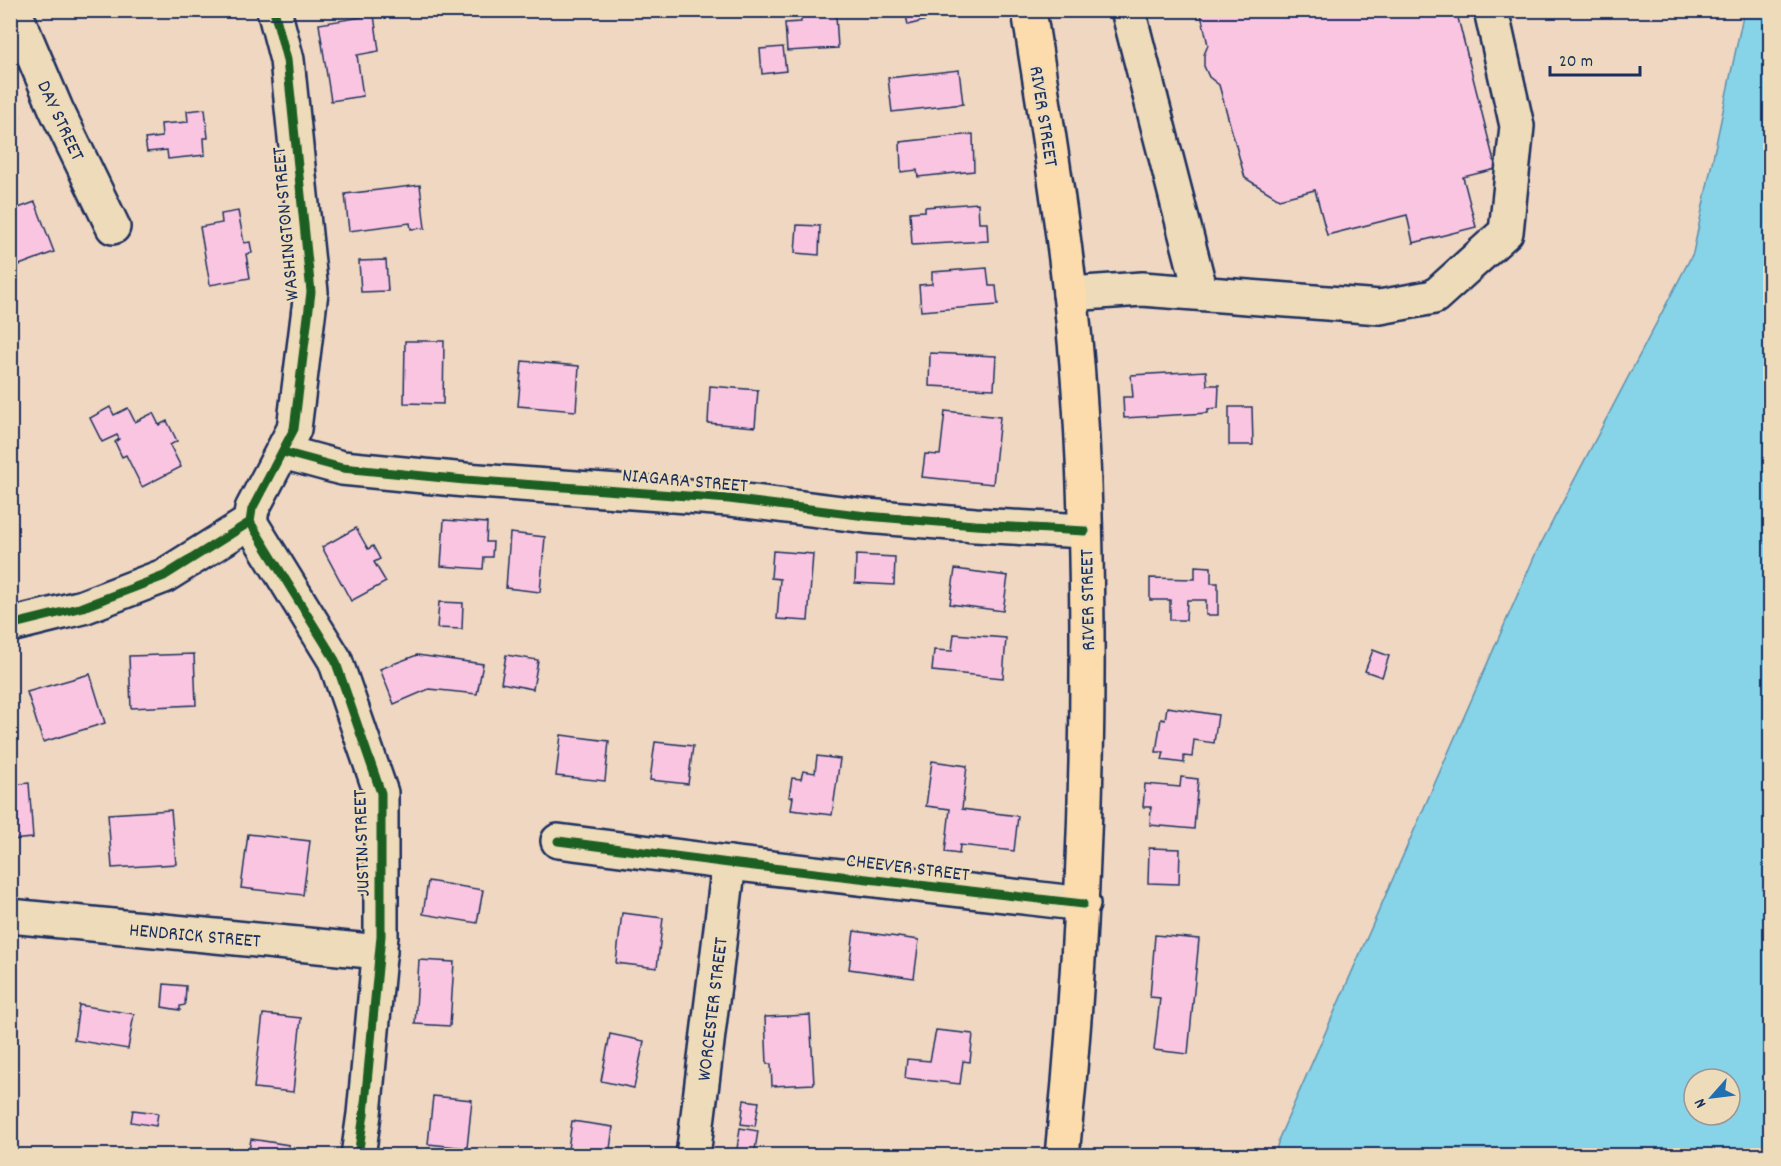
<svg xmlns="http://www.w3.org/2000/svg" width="1781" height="1166" font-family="Dekko,sans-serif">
  <rect width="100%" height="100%" fill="#f0d7c1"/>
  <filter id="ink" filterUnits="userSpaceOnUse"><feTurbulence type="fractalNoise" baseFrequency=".0167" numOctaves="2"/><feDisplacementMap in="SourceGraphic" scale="12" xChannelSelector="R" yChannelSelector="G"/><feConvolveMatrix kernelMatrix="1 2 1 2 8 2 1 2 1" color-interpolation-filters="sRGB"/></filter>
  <g filter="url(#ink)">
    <!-- water -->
    <path fill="#87d3e7" stroke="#5c91b0" stroke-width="1.5" fill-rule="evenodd" d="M 1744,11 L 1770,11 L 1770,1155 L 1275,1155 L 1279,1138 L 1535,555 L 1693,253 ZM 1694,1079 L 1730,1079 L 1730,1115 L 1694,1115 Z"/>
    <!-- building -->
    <g fill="#fac5e1" stroke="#1b2f5e" stroke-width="1.5">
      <path d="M 905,10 L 964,10 L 908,25 Z"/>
      <path d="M 1200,10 L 1456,10 L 1496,169 L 1463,177 L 1476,227 L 1413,243 L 1407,215 L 1327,235 L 1315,190 L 1279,199 L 1245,178 L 1219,85 L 1209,77 L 1204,66 L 1204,55 L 1208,45 Z"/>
      <path d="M 374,15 L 379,51 L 357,55 L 363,96 L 331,101 L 319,24 Z"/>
      <path d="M 836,15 L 838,48 L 787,51 L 785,23 L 801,22 L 801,17 Z"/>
      <path d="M 783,47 L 786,71 L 762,74 L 760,49 Z"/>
      <path d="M 959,70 L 963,104 L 892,112 L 888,78 Z"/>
      <path d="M 10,94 L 20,117 L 10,121 Z"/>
      <path d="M 205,109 L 208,138 L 204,138 L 205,155 L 168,159 L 167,150 L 147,152 L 145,139 L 162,137 L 161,124 L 188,122 L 187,111 Z"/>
      <path d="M 973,134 L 974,171 L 918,177 L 917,170 L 901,172 L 900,142 Z"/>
      <path d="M 420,185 L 425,228 L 411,229 L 410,223 L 349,231 L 345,194 Z"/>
      <path d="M 35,202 L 54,252 L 14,267 L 10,258 L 10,211 Z"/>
      <path d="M 978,203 L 979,223 L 987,223 L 988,241 L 912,245 L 910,212 L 925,211 L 925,207 Z"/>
      <path d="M 238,211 L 244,243 L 250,242 L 252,253 L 246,254 L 250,278 L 210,285 L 200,227 L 222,223 L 221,214 Z"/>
      <path d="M 797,225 L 820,226 L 819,255 L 795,253 Z"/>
      <path d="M 386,260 L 388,291 L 361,292 L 359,261 Z"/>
      <path d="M 987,268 L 989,286 L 996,286 L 998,305 L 921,311 L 919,285 L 932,284 L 932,272 Z"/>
      <path d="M 405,341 L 444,341 L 443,404 L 404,403 Z"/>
      <path d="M 930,353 L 996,356 L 994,389 L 929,386 Z"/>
      <path d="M 522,361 L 579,366 L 576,411 L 518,406 Z"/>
      <path d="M 1206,371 L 1207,385 L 1219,385 L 1218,408 L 1208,409 L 1208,413 L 1124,418 L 1123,397 L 1133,397 L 1131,375 Z"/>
      <path d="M 710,386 L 758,390 L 755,427 L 708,423 Z"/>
      <path d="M 110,407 L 114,415 L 128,408 L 135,422 L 153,413 L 159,425 L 167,421 L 177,441 L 170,445 L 181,467 L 142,487 L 126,455 L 122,457 L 115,442 L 119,439 L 117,435 L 102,442 L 90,418 Z"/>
      <path d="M 1229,407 L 1252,407 L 1253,445 L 1229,445 Z"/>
      <path d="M 945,411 L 1000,417 L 993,484 L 922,477 L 925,454 L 940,455 Z"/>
      <path d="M 444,520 L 487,523 L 486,542 L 493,542 L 492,557 L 484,557 L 483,569 L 441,566 Z"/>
      <path d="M 356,528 L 368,549 L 373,546 L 380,559 L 374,562 L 386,582 L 351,601 L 322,547 Z"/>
      <path d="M 510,533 L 545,537 L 540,592 L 506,588 Z"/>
      <path d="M 773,551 L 813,554 L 808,621 L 777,619 L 780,579 L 771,578 Z"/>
      <path d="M 856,555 L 895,557 L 894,585 L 855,583 Z"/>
      <path d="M 1195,566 L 1211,567 L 1211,583 L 1218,583 L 1218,615 L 1206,615 L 1206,600 L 1187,600 L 1186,620 L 1170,620 L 1170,600 L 1150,600 L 1150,578 L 1195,579 Z"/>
      <path d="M 955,569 L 1008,576 L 1003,611 L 950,604 Z"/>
      <path d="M 439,602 L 463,603 L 462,629 L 437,628 Z"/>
      <path d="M 954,634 L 1006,638 L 1003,678 L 932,671 L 934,650 L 952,651 Z"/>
      <path d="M 1373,650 L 1389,656 L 1382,677 L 1365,671 Z"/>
      <path d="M 194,654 L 196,705 L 131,708 L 129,656 Z"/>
      <path d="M 417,655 L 483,664 L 477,694 L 429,689 L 394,704 L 380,669 Z"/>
      <path d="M 506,655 L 538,660 L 533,689 L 501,683 Z"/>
      <path d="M 90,674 L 105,723 L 43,742 L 27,692 Z"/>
      <path d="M 1167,707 L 1218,715 L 1214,743 L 1194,740 L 1192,757 L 1184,756 L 1184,763 L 1162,760 L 1164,752 L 1156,752 L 1161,719 L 1165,720 Z"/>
      <path d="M 561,735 L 609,741 L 605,781 L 556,776 Z"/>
      <path d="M 655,742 L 693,746 L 688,784 L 650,780 Z"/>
      <path d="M 817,756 L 840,759 L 832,815 L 791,810 L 793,797 L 789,797 L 792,778 L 801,779 L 803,771 L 815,773 Z"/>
      <path d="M 932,761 L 967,766 L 962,809 L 1018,816 L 1014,851 L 960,845 L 959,854 L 945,852 L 950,809 L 926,806 Z"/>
      <path d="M 1181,777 L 1198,779 L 1194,829 L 1150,825 L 1151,807 L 1143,807 L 1145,784 L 1180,787 Z"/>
      <path d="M 29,783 L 33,838 L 10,840 L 10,785 Z"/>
      <path d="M 171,810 L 176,864 L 112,868 L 108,814 Z"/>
      <path d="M 248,834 L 310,841 L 303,895 L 241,888 Z"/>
      <path d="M 1149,848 L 1180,849 L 1179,884 L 1148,883 Z"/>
      <path d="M 428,881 L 483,890 L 477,923 L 423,914 Z"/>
      <path d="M 622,913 L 663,918 L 657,968 L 616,963 Z"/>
      <path d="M 854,931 L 919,940 L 914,978 L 849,969 Z"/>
      <path d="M 1155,935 L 1199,939 L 1188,1054 L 1154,1050 L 1160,998 L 1150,997 Z"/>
      <path d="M 419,960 L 454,962 L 450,1026 L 415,1024 Z"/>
      <path d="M 164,984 L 186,986 L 185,1005 L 180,1006 L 180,1010 L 162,1007 Z"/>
      <path d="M 79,1005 L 134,1014 L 128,1049 L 74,1040 Z"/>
      <path d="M 263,1014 L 301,1018 L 293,1092 L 254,1088 Z"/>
      <path d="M 810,1015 L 814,1084 L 772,1086 L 771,1064 L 767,1064 L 765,1017 Z"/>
      <path d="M 936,1030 L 973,1034 L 970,1062 L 963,1061 L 960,1084 L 905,1078 L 907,1059 L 930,1061 Z"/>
      <path d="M 610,1034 L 644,1041 L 634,1088 L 601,1081 Z"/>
      <path d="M 433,1096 L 472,1100 L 467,1148 L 428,1144 Z"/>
      <path d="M 744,1100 L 759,1102 L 755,1126 L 741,1124 Z"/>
      <path d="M 133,1110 L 158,1113 L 156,1126 L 131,1122 Z"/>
      <path d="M 572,1121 L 613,1127 L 609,1156 L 567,1156 Z"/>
      <path d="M 740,1128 L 758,1131 L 754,1156 L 736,1156 Z"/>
      <path d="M 251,1139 L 289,1145 L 288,1156 L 248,1156 Z"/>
      <path d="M 921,1151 L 957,1154 L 920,1156 Z"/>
    </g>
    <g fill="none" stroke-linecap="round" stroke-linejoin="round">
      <!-- minor casing -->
      <g stroke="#1b2f5e" stroke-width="38">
        <g id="minor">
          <path d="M 14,10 L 56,109 L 113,227"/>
          <path d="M 1128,10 L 1201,293"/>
          <path d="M 1070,294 L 1142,289 L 1380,307 L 1434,297 L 1506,232 L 1517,126 L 1491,10"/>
          <path d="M 283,452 L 342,468 L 465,480 L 729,499 L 866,516 L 975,525 L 1085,531"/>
          <path d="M 250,522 L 335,660 L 381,793 L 381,936 L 364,1114 L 358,1156"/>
          <path d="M 10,625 L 83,607 L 164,576 L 250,522 L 252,509 L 294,429 L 311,292 L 287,60 L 274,10"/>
          <path d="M 558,841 L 729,863 L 1083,904"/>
          <path d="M 10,916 L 380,952"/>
          <path d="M 693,1156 L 729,863"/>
        </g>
      </g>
      <!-- major casing -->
      <g stroke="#1b2f5e" stroke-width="38">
        <path id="major" d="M 1029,10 C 1043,102 1059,193 1069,285 C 1083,399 1086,515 1087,631 C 1088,806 1080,981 1062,1156"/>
      </g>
      <!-- minor -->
      <use href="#minor" stroke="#eedbb9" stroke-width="33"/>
      <!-- major -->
      <use href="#major" stroke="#fcdcac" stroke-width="33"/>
      <!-- cycleway casing -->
      <g stroke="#eedbb9" stroke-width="13">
        <g id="cycleway">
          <path d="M 283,452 L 342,468 L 465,480 L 729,499 L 866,516 L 975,525 L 1085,531"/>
          <path d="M 250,522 L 335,660 L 381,793 L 381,936 L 364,1114 L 358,1156"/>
          <path d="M 10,625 L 83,607 L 164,576 L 250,522 L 252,509 L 294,429 L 311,292 L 287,60 L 274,10"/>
          <path d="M 558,841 L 729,863 L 1083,904"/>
        </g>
      </g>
      <!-- cycleway -->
      <use href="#cycleway" stroke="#1b5e20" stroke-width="9"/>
    </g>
  </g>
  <g text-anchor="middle" stroke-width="5" stroke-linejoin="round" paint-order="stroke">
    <!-- street labels -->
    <g font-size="20" fill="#1b2f5e" stroke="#eedbb9">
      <text transform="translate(1045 116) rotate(81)" y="7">RIVER STREET</text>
      <text transform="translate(62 120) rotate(65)" y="7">DAY STREET</text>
      <text transform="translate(284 224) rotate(-95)" y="7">WASHINGTON STREET</text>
      <text transform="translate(685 479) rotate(5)" y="7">NIAGARA STREET</text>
      <text transform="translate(1086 600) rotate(-91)" y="7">RIVER STREET</text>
      <text transform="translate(360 843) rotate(-92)" y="7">JUSTIN STREET</text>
      <text transform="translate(908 866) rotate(7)" y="7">CHEEVER STREET</text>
      <text transform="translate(195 934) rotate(5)" y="7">HENDRICK STREET</text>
      <text transform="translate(711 1009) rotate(-83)" y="7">WORCESTER STREET</text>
    </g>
  </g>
  <!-- margin -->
  <rect width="1781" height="1166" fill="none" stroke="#eedbb9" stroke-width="36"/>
  <rect x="18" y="18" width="1745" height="1130" fill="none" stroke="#1b2f5e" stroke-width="2" filter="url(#ink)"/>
  <!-- north arrow -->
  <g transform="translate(1712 1097) rotate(242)"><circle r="28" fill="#eedbb9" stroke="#9a9695" stroke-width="1.5"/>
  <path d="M0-4.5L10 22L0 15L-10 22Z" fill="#1f6fb2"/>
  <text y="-9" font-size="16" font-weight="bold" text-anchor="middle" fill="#1b2f5e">N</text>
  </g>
  <!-- scale -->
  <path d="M1550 66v9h90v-9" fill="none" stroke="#1b2f5e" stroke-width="3"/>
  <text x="1559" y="66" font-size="18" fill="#1b2f5e" stroke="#eedbb9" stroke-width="4.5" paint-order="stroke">20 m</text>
</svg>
